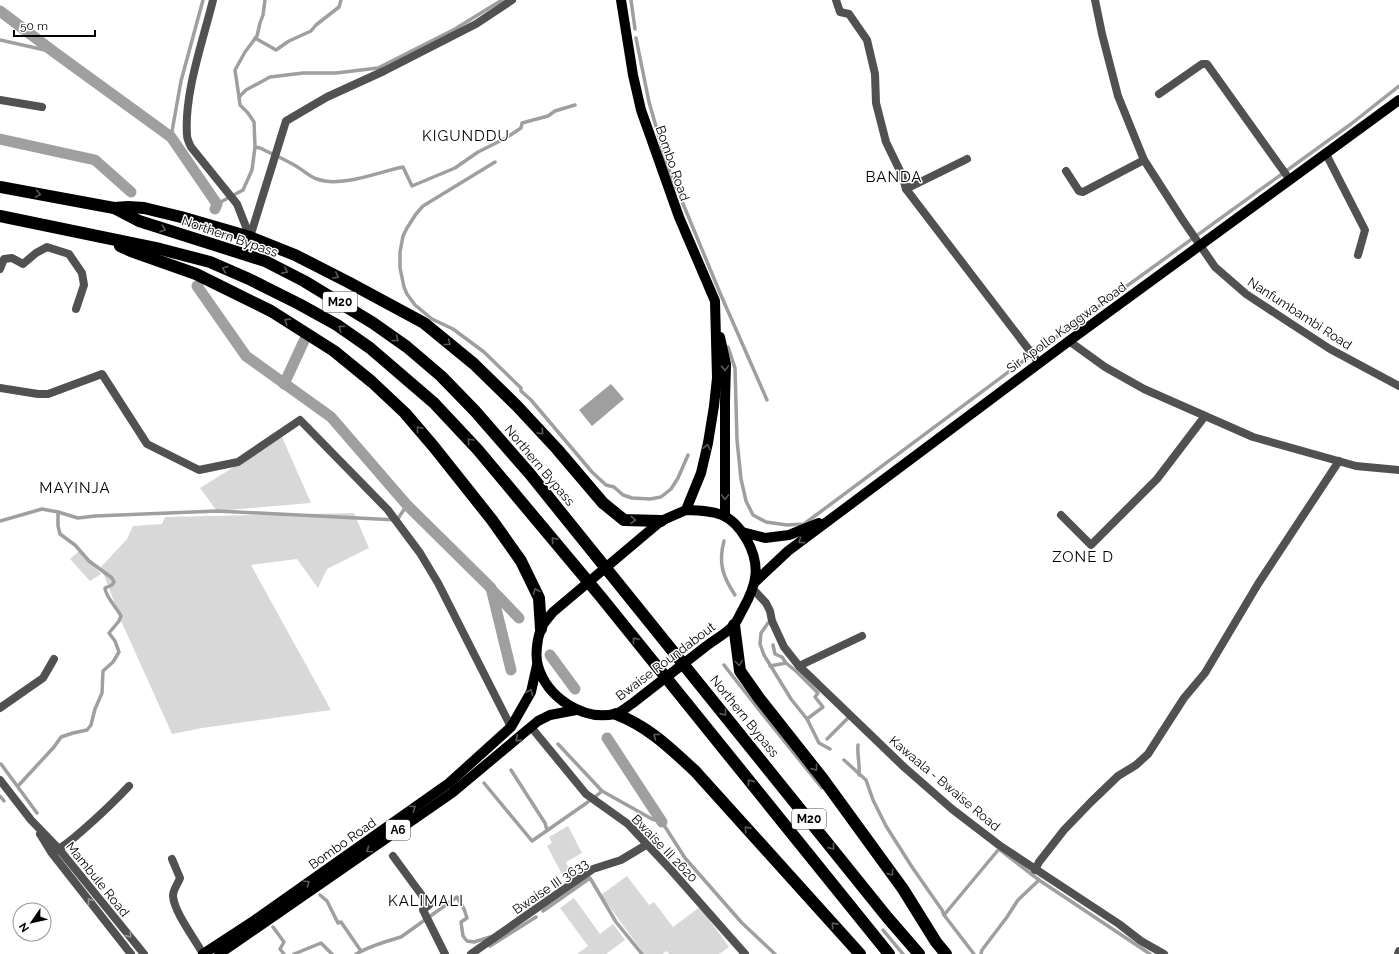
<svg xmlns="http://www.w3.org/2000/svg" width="1399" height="954" font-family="Raleway,sans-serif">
  <rect width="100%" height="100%" fill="#fff"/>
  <!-- green -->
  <g fill="#d8d8d8">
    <path d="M 282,437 L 311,503 L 217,511 L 200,488 Z"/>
    <path d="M 354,513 L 369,548 L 327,569 L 318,588 L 297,559 L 251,565 L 331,710 L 202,728 L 172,734 L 122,623 L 101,567 L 127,539 L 133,526 L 162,524 L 165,517 Z"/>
    <path d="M 79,551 L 101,574 L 90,581 L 70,559 Z"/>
    <path d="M 568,826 L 582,853 L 566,862 L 570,872 L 563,876 L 547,846 L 552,843 L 549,837 Z"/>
    <path d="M 627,876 L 649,905 L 654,902 L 673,927 L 700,907 L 729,947 L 719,954 L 669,954 L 667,951 L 662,954 L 644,954 L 601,895 Z"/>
    <path d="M 574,898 L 600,934 L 613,924 L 625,940 L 606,954 L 577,954 L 588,946 L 560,908 Z"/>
  </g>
  <!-- water -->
  <path fill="#9f9f9f" d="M 611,384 L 624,399 L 592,426 L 579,410 Z"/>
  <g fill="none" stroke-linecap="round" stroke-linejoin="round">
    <!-- stream -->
    <g stroke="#9f9f9f" stroke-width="3.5">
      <path d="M 631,0 L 635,29"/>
      <path d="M 255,38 L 276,50 L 289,41 L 311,31 L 316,25 L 339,7 L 341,0"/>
      <path d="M 636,38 L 649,102 L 667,165 L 720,293 L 767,400"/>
      <path d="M 0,40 L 54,52"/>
      <path d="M 239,97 L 235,70 L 245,52 L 257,36 L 260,23 L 263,15 L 265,0"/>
      <path d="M 171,137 L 181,81 L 203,0"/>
      <path d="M 255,147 L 260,148 C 272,154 284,159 296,166 C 303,170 310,177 317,179 C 341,188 378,172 403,167 L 412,186 L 455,168 L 478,152 L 506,138 L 521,128 L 522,123 L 548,116 L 555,111 L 575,105"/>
      <path d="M 495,162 L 423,206 L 416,214 L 407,228 L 403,236 L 400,252 L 400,268 L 404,287 L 407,294 L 415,305 L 432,319 L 453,329 L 484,352 L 521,388 L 521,391 L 531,400 L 592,472 L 606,485 L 614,487 L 623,495 L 632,498 L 650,499 L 661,497 L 671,489 L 678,478 L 688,455"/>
      <path d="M 217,204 L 243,190 L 252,170 L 255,147 L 254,122 L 248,113 L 240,105 L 239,97 L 246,90 L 270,77 L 303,73 L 336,73 L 378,68 L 455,29 L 502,0"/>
      <path d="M 728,347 L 735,368 L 737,440 L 741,479 L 746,501 L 753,515 L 766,522 L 787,525 L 804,524 L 1030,356 L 1351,124 L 1399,86"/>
      <path d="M 0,521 L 42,509 L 58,512 L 78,518 L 95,516 L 217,511 L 397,520 L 407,505"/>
      <path d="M 724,541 C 718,563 723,577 735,595"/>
      <path d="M 768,623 L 761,633 L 760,644 L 764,655 L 791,699 L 807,719 L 819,743 L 830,749"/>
      <path d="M 773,645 L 775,654 L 782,657 L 786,663"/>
      <path d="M 724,665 L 760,711 L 822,788"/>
      <path d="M 770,666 L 786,663 L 797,672 L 818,693 L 815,697 L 823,707 L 807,719"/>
      <path d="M 827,739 L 848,718"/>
      <path d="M 558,744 L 602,791 L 652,819 L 662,822 L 685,858 L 742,923 L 775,954"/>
      <path d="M 858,745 C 857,755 860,764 859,775"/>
      <path d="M 844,760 L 866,780 L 873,800 L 886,826 L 912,867 L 942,910 L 944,915 L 974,954"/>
      <path d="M 1,764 L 37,813"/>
      <path d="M 511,770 L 545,823 L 547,830"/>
      <path d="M 484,783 L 532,841 L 588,802"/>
      <path d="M 18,786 L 54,747 L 61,737 L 73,733 L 87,730 L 91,725 L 95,709 L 102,693 L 103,671 L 113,662 L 119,652 L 115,641 L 109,633 L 119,621 L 121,616 C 117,608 105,596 105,588 L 112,585 L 114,582 L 112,578 L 89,561 L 75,545 L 60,534 L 58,526 L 58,512"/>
      <path d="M 0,796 L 4,801"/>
      <path d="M 595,797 L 602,791"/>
      <path d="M 320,895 L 327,901 L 338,923 L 341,922 L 361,951"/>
      <path d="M 543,911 L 590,878 L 616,922 L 642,954"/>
      <path d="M 944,915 L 999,849 L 1039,880 L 1150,954"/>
      <path d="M 273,927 L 284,942 L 280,949 L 284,954"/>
      <path d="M 883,930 L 903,954"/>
      <path d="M 490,946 L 536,917"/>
      <path d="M 294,954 L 321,943 L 332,954"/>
      <path d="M 356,954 C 368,947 387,941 401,937 L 457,897 L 464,909 L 467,918 L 461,922 L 463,936 L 467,941 L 474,942 L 490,937"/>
      <path d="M 981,954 L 982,950 L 1007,917 L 1018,900 L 1039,880"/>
    </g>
    <!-- canal -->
    <g stroke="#9f9f9f" stroke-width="11">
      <path d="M 0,11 L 54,52 L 171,137 L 217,204 L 215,209"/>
      <path d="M 0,139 L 95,160 L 131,192"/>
      <path d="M 197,286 L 246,356 L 331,417 L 407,505 L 491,588 L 511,670"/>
      <path d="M 284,384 L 304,341"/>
      <path d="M 491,589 L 519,618"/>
      <path d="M 550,655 L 575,689"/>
      <path d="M 607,738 L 662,822"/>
    </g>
    <!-- minor -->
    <g stroke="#515151" stroke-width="8">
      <path d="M 213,0 C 203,41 184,93 187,135 C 187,139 189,143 191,147 L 237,204 L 250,237"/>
      <path d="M 836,0 L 840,12 L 849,14 L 867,40 L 875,74 L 876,103 L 886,142 L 902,175 L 906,189 L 1039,363"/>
      <path d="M 1159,94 L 1202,64 L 1207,64 L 1290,180"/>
      <path d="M 0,100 L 42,107"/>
      <path d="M 1326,154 L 1365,230 L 1358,255"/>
      <path d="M 1066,171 L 1079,191 L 1083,192 L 1144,160"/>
      <path d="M 906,189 L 967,159"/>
      <path d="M 250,237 L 286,121 L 327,97 L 384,71 L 476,24 L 512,0"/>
      <path d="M 0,269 L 4,259 L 12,258 L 23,264 L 36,253 L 47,247 L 69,254 L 82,273 L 84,285 L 76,309"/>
      <path d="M 1069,341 L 1105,367 L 1144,389 L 1253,437 L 1356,466 L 1399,470"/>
      <path d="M 0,388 L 38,394 L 48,394 L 102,374 L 147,444 L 199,470 L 238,462 L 300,420 L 388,510 L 420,553 L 438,583 L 511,727"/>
      <path d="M 1061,515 L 1091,545 L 1157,479 L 1205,416"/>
      <path d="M 753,589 L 766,603 L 770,611 L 772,621 L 784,647 L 799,666 L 904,767 L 952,809 L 999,845 L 1119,924 L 1141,941 L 1164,954"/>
      <path d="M 799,666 L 862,636"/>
      <path d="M 0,708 L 43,678 L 54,659"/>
      <path d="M 531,727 L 586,794 L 628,824 L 671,870 L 745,954"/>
      <path d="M 53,852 C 64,847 74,838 83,830 C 99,816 114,802 129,786"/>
      <path d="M 393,856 L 429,905 L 423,910 L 445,954"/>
      <path d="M 172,859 L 180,878 C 178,884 173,889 173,896 C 174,912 195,939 203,954"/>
      <path d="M 1035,870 L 1039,862 L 1064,830 L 1091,802 L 1118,776 L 1136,765 L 1148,754 L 1184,698 L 1205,673 L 1258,584 L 1339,461"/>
      <path d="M 471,954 L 593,869 L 621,860 L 646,845"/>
      <path d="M 1398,954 L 1399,951"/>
    </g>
    <!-- tertiary -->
    <g stroke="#515151" stroke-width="8">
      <path d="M 1095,0 L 1102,34 L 1118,96 L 1144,160 L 1182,219 L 1215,267 L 1246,294 L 1290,323 L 1330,349 L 1399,386"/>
      <path d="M 0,780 L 31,820 L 59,849 L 144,954"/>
      <path d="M 40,834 L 51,852 L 131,954"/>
    </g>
    <!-- primary -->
    <g stroke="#000" stroke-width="10">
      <path d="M 621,0 L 633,75 L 641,110 L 679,217 L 715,301 L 717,378 L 714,406 L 708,443 L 701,473 L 686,510"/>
      <path d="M 720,337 L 726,364 L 725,401 L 725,515"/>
      <path d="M 686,510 C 716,511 731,512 747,540 C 761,566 757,584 743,609 C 740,614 738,620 734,625 C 727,633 714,640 705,647 C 681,666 657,684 633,703 C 628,706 621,713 615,714 C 582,721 547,697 538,666 C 535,656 537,639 541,629 C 543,623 549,617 553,612 L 661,521 Z"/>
      <path d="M 742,532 L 765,538 L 789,535 L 819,523"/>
      <path d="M 755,582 L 788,551 L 1069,341 L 1399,100"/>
      <path d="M 203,954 L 252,922 L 449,783 L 511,727 L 531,692 L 537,665"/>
      <path d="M 219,954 L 452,793 L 538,721 L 550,715 L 576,710"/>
    </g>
    <!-- motorway -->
    <g stroke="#000" stroke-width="12">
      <path d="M 0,187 L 114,208 L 139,221 L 265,261 L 304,281 L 373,323 L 407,347 L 441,376 L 475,411 L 530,474 L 887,917 L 919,954"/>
      <path d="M 114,208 L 128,207 L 144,208 L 181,217 L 250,237 L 295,255 L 348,282 L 424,323 L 474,364 L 517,406 L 557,449 L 603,503 L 624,520 L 661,521"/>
      <path d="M 0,216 L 160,249 L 210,262 L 249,279 L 299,304 L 337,325 L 370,348 L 434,403 L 478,450 L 601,597 L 889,954"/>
      <path d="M 120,246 L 131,251 L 196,274 L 271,311 L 334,351 L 372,382 L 405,413 L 434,447 L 492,520 L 521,561 L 539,598 L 541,629"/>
      <path d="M 734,625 L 740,671 L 759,698 L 823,779 L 903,889 L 936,942 L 946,954"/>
      <path d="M 616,714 C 649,727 669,747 695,771 L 860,954"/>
    </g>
  </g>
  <!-- one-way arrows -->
  <defs><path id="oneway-chevron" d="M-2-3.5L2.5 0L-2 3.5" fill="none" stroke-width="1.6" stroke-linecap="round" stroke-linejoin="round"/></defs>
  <g stroke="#595959">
    <use href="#oneway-chevron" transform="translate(38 194) rotate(10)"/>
    <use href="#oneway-chevron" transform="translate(163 229) rotate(18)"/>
    <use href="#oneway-chevron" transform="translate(225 269) rotate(-158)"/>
    <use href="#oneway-chevron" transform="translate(285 271) rotate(28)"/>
    <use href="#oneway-chevron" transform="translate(336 276) rotate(27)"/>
    <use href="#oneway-chevron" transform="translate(287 321) rotate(-147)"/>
    <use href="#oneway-chevron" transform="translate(341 328) rotate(-146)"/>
    <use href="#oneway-chevron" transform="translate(396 339) rotate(36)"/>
    <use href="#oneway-chevron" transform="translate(448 343) rotate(39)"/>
    <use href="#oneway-chevron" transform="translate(725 368) rotate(88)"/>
    <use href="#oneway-chevron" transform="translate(419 429) rotate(-130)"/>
    <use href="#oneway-chevron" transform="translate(541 432) rotate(47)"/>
    <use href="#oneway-chevron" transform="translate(470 441) rotate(-133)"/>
    <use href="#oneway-chevron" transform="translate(707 447) rotate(-77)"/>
    <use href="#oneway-chevron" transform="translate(725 497) rotate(90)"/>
    <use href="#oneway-chevron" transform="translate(633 520) rotate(2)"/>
    <use href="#oneway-chevron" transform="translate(554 540) rotate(-130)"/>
    <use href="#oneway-chevron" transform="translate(801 541) rotate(144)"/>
    <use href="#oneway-chevron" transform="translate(536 591) rotate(-113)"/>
    <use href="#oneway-chevron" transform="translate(635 640) rotate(-129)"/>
    <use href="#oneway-chevron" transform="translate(739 663) rotate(82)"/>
    <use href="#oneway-chevron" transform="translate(530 692) rotate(-68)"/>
    <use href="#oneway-chevron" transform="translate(724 713) rotate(51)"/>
    <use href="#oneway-chevron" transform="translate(656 736) rotate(-143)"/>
    <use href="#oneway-chevron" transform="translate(518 739) rotate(140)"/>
    <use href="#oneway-chevron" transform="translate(815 768) rotate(51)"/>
    <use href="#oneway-chevron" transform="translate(750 782) rotate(-129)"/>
    <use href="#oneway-chevron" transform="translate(413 808) rotate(-35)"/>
    <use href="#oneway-chevron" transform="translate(747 829) rotate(-132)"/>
    <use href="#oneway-chevron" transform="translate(832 847) rotate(51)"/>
    <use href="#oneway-chevron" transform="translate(369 850) rotate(145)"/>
    <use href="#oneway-chevron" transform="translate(891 873) rotate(54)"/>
    <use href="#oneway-chevron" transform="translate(307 883) rotate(-35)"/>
    <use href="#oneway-chevron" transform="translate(834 925) rotate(-132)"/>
  </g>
  <g stroke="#979797">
    <use href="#oneway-chevron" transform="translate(90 901) rotate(-128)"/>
    <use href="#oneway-chevron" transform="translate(129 935) rotate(51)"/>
  </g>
  <g text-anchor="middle" stroke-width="3" stroke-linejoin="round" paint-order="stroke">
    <!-- shield labels -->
    <g fill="#fff" stroke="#4c4c4c" stroke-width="1">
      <rect x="323" y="292" width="34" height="20" rx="3"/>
      <rect x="792" y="809" width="34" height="20" rx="3"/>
      <rect x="386" y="820" width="24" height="20" rx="3"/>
    </g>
    <g font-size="12" font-weight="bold" fill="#000">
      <text x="340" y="306">M20</text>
      <text x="809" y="823">M20</text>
      <text x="398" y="834">A6</text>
    </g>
    <!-- street labels -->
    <g font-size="13" fill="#000" stroke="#fff">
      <text transform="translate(673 163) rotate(71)" y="5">Bombo Road</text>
      <text transform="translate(230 236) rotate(19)" y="5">Northern Bypass</text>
      <text transform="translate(1300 313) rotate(33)" y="5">Nanfumbambi Road</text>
      <text transform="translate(1066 327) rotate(-36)" y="5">Sir Apollo Kaggwa Road</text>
      <text transform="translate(540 465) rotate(50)" y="5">Northern Bypass</text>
      <text transform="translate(665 661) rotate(-37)" y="5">Bwaise Roundabout</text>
      <text transform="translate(745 716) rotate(51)" y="5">Northern Bypass</text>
      <text transform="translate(945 783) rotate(40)" y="5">Kawaala - Bwaise Road</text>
      <text transform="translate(342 843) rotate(-35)" y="5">Bombo Road</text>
      <text transform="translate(665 848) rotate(46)" y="5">Bwaise III 2620</text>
      <text transform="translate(98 879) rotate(51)" y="5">Mambule Road</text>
      <text transform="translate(550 886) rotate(-34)" y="5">Bwaise III 3633</text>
    </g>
    <!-- quarter labels -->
    <g font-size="15" letter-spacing="1" fill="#000" stroke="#fff">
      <text x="466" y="141">KIGUNDDU</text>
      <text x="894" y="182">BANDA</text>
      <text x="75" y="493">MAYINJA</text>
      <text x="1083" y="562">ZONE D</text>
      <text x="426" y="906">KALIMALI</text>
    </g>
  </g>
  <!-- north arrow -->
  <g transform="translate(32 922) rotate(236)"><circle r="19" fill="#ffffff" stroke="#999999"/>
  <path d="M0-3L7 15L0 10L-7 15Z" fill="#000000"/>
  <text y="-6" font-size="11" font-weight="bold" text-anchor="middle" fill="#000000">N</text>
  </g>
  <!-- scale -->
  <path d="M14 30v6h81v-6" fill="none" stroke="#000000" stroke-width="2"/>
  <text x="20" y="30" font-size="12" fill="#000000" stroke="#ffffff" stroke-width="3" paint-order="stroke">50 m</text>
</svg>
